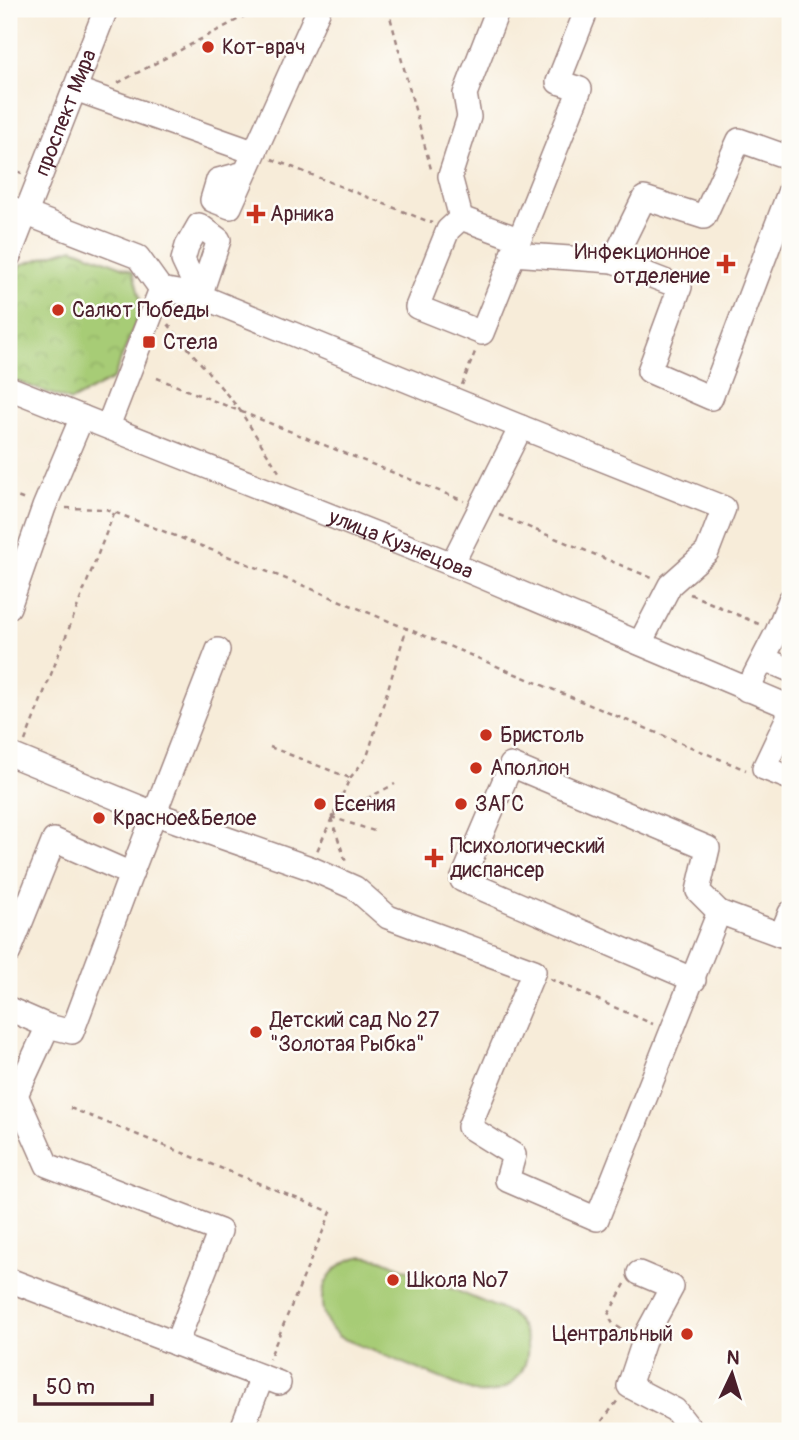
<svg xmlns="http://www.w3.org/2000/svg" width="799" height="1440" font-family="Pangolin,sans-serif">
  <defs>
    <pattern id="park-crowns" width="20" height="18" patternUnits="userSpaceOnUse" patternTransform="scale(1.75)"><rect width="20" height="18" fill="#a7cc76"/><path d="M2 6a3 3 0 1 1 6 0M12 15a3 3 0 1 1 6 0" fill="none" stroke="#91af66"/></pattern>
  </defs>
  <rect width="100%" height="100%" fill="#fdfcf7"/>
  <filter id="ink" filterUnits="userSpaceOnUse"><feTurbulence type="fractalNoise" baseFrequency=".0143" numOctaves="2"/><feDisplacementMap in="SourceGraphic" scale="14" xChannelSelector="R" yChannelSelector="G"/><feConvolveMatrix kernelMatrix="1 2 1 2 8 2 1 2 1" color-interpolation-filters="sRGB"/></filter>
  <filter id="wash" filterUnits="userSpaceOnUse"><feTurbulence type="fractalNoise" baseFrequency=".00686" numOctaves="4" result="noise"/><feDisplacementMap in="SourceGraphic" scale="28" xChannelSelector="R" yChannelSelector="G"/><feGaussianBlur stdDeviation="1.57" result="paint"/><feColorMatrix in="noise" values="0 0 0 0 0 0 0 0 0 0 0 0 0 0 0 0 0 1.4 0 .05"/><feComposite in="paint" operator="in"/></filter>
  <g filter="url(#wash)">
    <rect width="100%" height="100%" fill="#f7ecd9"/>
    <!-- park -->
    <path fill="url(#park-crowns)" stroke="#787650" stroke-width="2" d="M 73,248 L 133,271 L 142,307 L 113,379 L 71,401 L 13,380 L 9,373 L 9,293 L 20,265 Z"/>
    <!-- garden -->
    <path fill="#a7cc76" stroke="#787650" stroke-width="2" d="M 363,1256 L 381,1259 L 510,1313 C 545,1344 524,1397 477,1393 L 339,1337 C 308,1309 321,1263 363,1256 Z"/>
  </g>
  <g filter="url(#ink)">
    <g fill="none" stroke-linecap="round" stroke-linejoin="round">
      <!-- minor casing -->
      <g stroke="#a08682" stroke-width="26">
        <g id="minor">
          <path d="M 498,9 L 465,94 L 469,117 L 450,176 L 461,218 L 518,239"/>
          <path d="M 75,89 L 253,152"/>
          <path d="M 244,173 L 218,180 L 212,200 L 230,207 L 319,9"/>
          <path d="M 9,207 L 138,257 L 161,289 L 108,426"/>
          <path d="M 461,218 L 448,230 L 417,307 L 482,333 L 580,89 L 558,82 L 587,9"/>
          <path d="M 199,225 L 219,240 L 200,296 L 183,260 L 187,246 Z"/>
          <path d="M 512,254 L 613,261 L 680,287 L 649,371 L 711,398 L 790,190"/>
          <path id="s1" d="M 9,256 L 106,9"/>
          <path d="M 613,261 L 644,198 L 704,217 L 739,140 L 790,158"/>
          <path d="M 161,289 L 200,296 L 521,427"/>
          <path id="s2" d="M 9,388 L 452,564 L 790,707"/>
          <path d="M 452,564 L 521,427 L 724,508 L 707,552 L 670,585 L 640,643"/>
          <path d="M 9,607 L 44,507 L 82,417"/>
          <path d="M 764,659 L 790,670"/>
          <path d="M 747,690 L 777,632 L 790,600"/>
          <path d="M 790,713 L 764,768 L 790,778"/>
          <path d="M 9,754 L 156,814 L 310,868 L 355,888 L 388,917 L 534,971 L 469,1127 L 514,1155 L 507,1180 L 597,1219 L 719,912 L 781,935 L 790,913"/>
          <path d="M 9,952 L 54,840 L 131,874 L 218,650"/>
          <path d="M 694,980 L 462,880 L 511,765 L 708,848 L 698,891 L 719,912"/>
          <path d="M 9,1009 L 48,1026 L 16,1095 L 9,1094"/>
          <path d="M 48,1026 L 72,1032 L 131,874"/>
          <path d="M 16,1095 L 47,1165 L 220,1231 L 176,1344"/>
          <path d="M 639,1273 L 672,1287 L 646,1335 L 629,1386 L 675,1410 L 691,1430"/>
          <path d="M 9,1280 L 279,1383"/>
          <path d="M 241,1431 L 262,1377"/>
        </g>
      </g>
      <!-- path -->
      <g stroke="#a08682" stroke-width="2.5" stroke-dasharray="5 5" stroke-linecap="butt">
        <path d="M 388,9 L 431,169"/>
        <path d="M 118,83 L 258,9"/>
        <path d="M 272,159 L 432,223"/>
        <path d="M 9,168 L 22,173"/>
        <path d="M 168,324 L 239,409 L 281,475"/>
        <path d="M 157,378 L 464,501"/>
        <path d="M 462,385 L 475,352"/>
        <path d="M 9,494 L 25,500"/>
        <path d="M 66,508 L 106,509 L 307,587 L 746,770"/>
        <path d="M 499,515 L 652,578"/>
        <path d="M 690,594 L 761,625"/>
        <path d="M 25,741 L 114,513"/>
        <path d="M 270,747 L 350,778 L 317,851"/>
        <path d="M 350,778 L 367,757 L 407,627"/>
        <path d="M 9,783 L 12,776"/>
        <path d="M 331,817 L 395,784"/>
        <path d="M 331,817 L 374,831"/>
        <path d="M 331,818 L 346,862"/>
        <path d="M 550,979 L 653,1024"/>
        <path d="M 70,1108 L 331,1212 L 269,1359"/>
        <path d="M 625,1284 L 608,1315 L 613,1324 L 628,1333"/>
        <path d="M 599,1431 L 602,1421 L 618,1400"/>
      </g>
      <!-- minor -->
      <use href="#minor" stroke="#fff" stroke-width="23"/>
    </g>
  </g>
  <!-- markers -->
  <g fill="#c8321e" stroke="#fdfcf7" stroke-width="2.5">
    <circle cx="208" cy="47" r="7"/>
    <path d="M252.5 203.5h7v7h7v7h-7v7h-7v-7h-7v-7h7z"/>
    <path d="M722.5 253.5h7v7h7v7h-7v7h-7v-7h-7v-7h7z"/>
    <circle cx="58" cy="310" r="7"/>
    <rect x="142" y="335" width="14" height="14" rx="3.5"/>
    <circle cx="486" cy="735" r="7"/>
    <circle cx="476" cy="768" r="7"/>
    <circle cx="320" cy="804" r="7"/>
    <circle cx="461" cy="804" r="7"/>
    <circle cx="99" cy="818" r="7"/>
    <path d="M430.5 847.5h7v7h7v7h-7v7h-7v-7h-7v-7h7z"/>
    <circle cx="256" cy="1032" r="7"/>
    <circle cx="393" cy="1280" r="7"/>
    <circle cx="687" cy="1334" r="7"/>
  </g>
  <g text-anchor="middle" stroke-width="5" stroke-linejoin="round" paint-order="stroke">
    <!-- poi labels -->
    <g font-size="21" fill="#4a1f2b" stroke="#fdfcf7" text-anchor="start">
      <text x="222" y="54">Кот-врач</text>
      <text x="270" y="221">Арника</text>
      <text x="710" y="259" text-anchor="end">Инфекционное<tspan x="710" dy="24">отделение</tspan></text>
      <text x="72" y="317">Салют Победы</text>
      <text x="163" y="349">Стела</text>
      <text x="500" y="742">Бристоль</text>
      <text x="490" y="775">Аполлон</text>
      <text x="334" y="811">Есения</text>
      <text x="475" y="811">ЗАГС</text>
      <text x="113" y="825">Красное&amp;Белое</text>
      <text x="450" y="853">Психологический<tspan x="450" dy="24">диспансер</tspan></text>
      <text x="270" y="1027">Детский сад № 27<tspan x="270" dy="24">"Золотая Рыбка"</tspan></text>
      <text x="407" y="1287">Школа №7</text>
      <text x="673" y="1341" text-anchor="end">Центральный</text>
    </g>
    <!-- street labels -->
    <g font-size="21" fill="#4a1f2b" stroke="#fdfcf7">
      <text dy="7" stroke="none"><textPath href="#s1" startOffset="154">проспект Мира</textPath></text>
      <text dy="7" stroke="none"><textPath href="#s2" startOffset="422">улица Кузнецова</textPath></text>
    </g>
  </g>
  <!-- margin -->
  <rect width="799" height="1440" fill="none" stroke="#fdfcf7" stroke-width="35"/>
  <!-- north arrow -->
  <g transform="translate(732 1374) rotate(4)" stroke="#fdfcf7" stroke-width="5" paint-order="stroke">
  <path d="M0-5L12 26L0 18L-12 26Z" fill="#4a1f2b"/>
  <text y="-10" font-size="19" font-weight="bold" text-anchor="middle" fill="#4a1f2b">N</text>
  </g>
  <!-- scale -->
  <path d="M35 1394v10h117v-10" fill="none" stroke="#4a1f2b" stroke-width="3.5"/>
  <text x="46" y="1394" font-size="21" fill="#4a1f2b" stroke="#fdfcf7" stroke-width="5" paint-order="stroke">50 m</text>
</svg>
